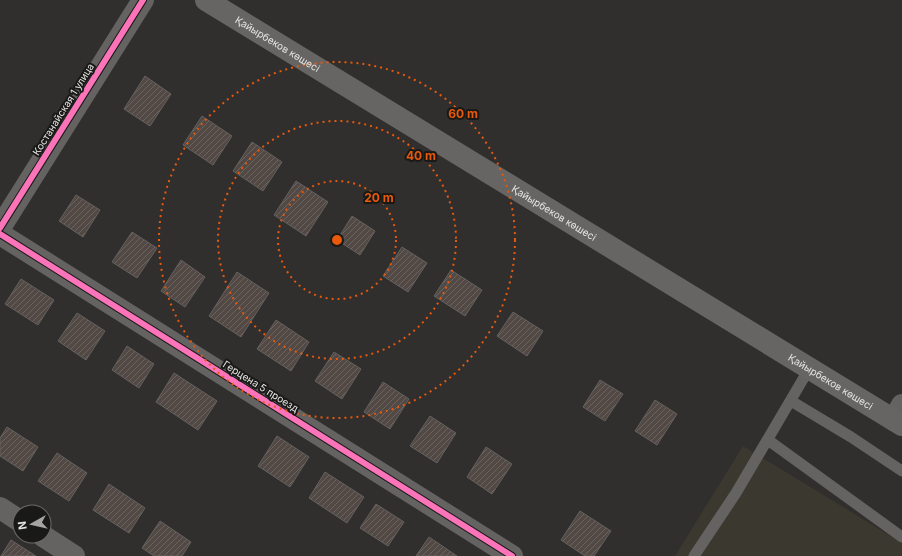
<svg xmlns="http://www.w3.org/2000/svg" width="902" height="556" font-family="Inter,sans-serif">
  <defs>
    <pattern id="building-hatch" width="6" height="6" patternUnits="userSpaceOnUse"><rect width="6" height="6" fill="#524944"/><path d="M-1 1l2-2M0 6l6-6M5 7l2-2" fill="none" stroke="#6b635f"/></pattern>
  </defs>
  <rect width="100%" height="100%" fill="#312f2d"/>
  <!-- built -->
  <path fill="#3b382f" d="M 743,446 L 902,543 L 902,556 L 675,556 Z"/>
  <!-- building -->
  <g fill="url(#building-hatch)" stroke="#636160">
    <path d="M 145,76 L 171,94 L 150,126 L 124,109 Z"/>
    <path d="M 202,116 L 232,136 L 213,165 L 183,145 Z"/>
    <path d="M 252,142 L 282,162 L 263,191 L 233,171 Z"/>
    <path d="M 296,181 L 328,202 L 306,236 L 274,215 Z"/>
    <path d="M 76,195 L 100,210 L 83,237 L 59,221 Z"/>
    <path d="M 352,216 L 375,231 L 360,255 L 337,240 Z"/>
    <path d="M 132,232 L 157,248 L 137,278 L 112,262 Z"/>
    <path d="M 402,247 L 427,263 L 408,292 L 383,276 Z"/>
    <path d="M 181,260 L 205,277 L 185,307 L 161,291 Z"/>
    <path d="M 451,270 L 482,290 L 465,316 L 434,296 Z"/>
    <path d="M 237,272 L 269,293 L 241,337 L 209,316 Z"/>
    <path d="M 21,279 L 54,300 L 38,325 L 5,304 Z"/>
    <path d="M 513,312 L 543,331 L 527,356 L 497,336 Z"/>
    <path d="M 77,313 L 105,331 L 86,360 L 58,341 Z"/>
    <path d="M 276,320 L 309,342 L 291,371 L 257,349 Z"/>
    <path d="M 127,346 L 154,364 L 139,388 L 112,370 Z"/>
    <path d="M 334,352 L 361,369 L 342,399 L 315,381 Z"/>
    <path d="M 174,373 L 217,401 L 198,430 L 156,402 Z"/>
    <path d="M 600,380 L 623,394 L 605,421 L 583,407 Z"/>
    <path d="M 383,382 L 409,399 L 390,429 L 364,412 Z"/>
    <path d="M 655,400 L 677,414 L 657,445 L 635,431 Z"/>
    <path d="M 430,416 L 456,433 L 437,463 L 410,446 Z"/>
    <path d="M 7,427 L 38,447 L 23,471 L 0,456 L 0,438 Z"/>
    <path d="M 277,436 L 309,457 L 290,487 L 258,466 Z"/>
    <path d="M 486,447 L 512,464 L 492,494 L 467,477 Z"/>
    <path d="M 57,453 L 87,473 L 69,501 L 38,481 Z"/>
    <path d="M 325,472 L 364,497 L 347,523 L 309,498 Z"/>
    <path d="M 109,484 L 145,508 L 129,533 L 93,510 Z"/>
    <path d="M 376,504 L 404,522 L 388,546 L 360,528 Z"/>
    <path d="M 580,511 L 611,531 L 594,556 L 585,556 L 561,540 Z"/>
    <path d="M 160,521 L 191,542 L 182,556 L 154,556 L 142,548 Z"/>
    <path d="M 429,537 L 457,556 L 416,556 Z"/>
    <path d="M 11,540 L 36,556 L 1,556 Z"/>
  </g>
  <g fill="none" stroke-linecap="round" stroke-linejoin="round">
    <!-- service -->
    <g stroke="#646362" stroke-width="11">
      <path d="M 791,401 L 851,437 L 902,471"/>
      <path d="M 768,440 L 902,537"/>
      <path d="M 694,556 L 736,493 L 809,369"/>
    </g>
    <!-- minor -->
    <g stroke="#646362" stroke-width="22">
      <path d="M 0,228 L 143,0"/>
      <path d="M 0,234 L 512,556"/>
      <path d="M 894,420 L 902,405"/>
      <path d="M 0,508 L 20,521"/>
      <path d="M 43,536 L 74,556"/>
    </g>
    <!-- secondary -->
    <path stroke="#666564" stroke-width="22" id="s1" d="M 206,0 L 902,425"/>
    <!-- cycleway casing -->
    <g stroke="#191917" stroke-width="8">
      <g id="cycleway">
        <path d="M 0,228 L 143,0"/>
        <path d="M 0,234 L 512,556"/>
      </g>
    </g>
    <!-- cycleway -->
    <use href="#cycleway" stroke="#fb73b8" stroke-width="6"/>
  </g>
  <!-- distance rings -->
  <g fill="none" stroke="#e8590c" stroke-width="2" stroke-dasharray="2 4">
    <circle cx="337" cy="240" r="59"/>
    <circle cx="337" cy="240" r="119"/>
    <circle cx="337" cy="240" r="178"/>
  </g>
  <g text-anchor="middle" stroke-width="4" stroke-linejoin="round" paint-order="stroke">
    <!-- street labels -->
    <g font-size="10" fill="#e5e4e2" stroke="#191917">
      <text dy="4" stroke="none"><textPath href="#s1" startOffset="84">Қайырбеков көшесі</textPath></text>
      <text transform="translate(63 109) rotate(-58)" y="4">Костанайская 1 улица</text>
      <text dy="4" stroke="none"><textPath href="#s1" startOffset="408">Қайырбеков көшесі</textPath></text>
      <text dy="4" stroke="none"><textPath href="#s1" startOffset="732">Қайырбеков көшесі</textPath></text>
      <text transform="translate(261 386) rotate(32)" y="4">Герцена 5 проезд</text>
    </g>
  </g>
  <circle cx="337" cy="240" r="6" fill="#e8590c" stroke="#191917" stroke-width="2"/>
  <g font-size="12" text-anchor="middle" font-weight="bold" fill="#e8590c" stroke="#191917" stroke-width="4" stroke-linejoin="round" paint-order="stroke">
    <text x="463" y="118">60 m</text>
    <text x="421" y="160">40 m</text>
    <text x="379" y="202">20 m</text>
  </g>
  <!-- north arrow -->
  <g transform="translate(32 524) rotate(262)"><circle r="19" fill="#191917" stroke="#6b6a68"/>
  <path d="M0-3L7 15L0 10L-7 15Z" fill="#a6a5a3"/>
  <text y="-6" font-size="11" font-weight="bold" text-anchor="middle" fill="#e5e4e2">N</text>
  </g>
</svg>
